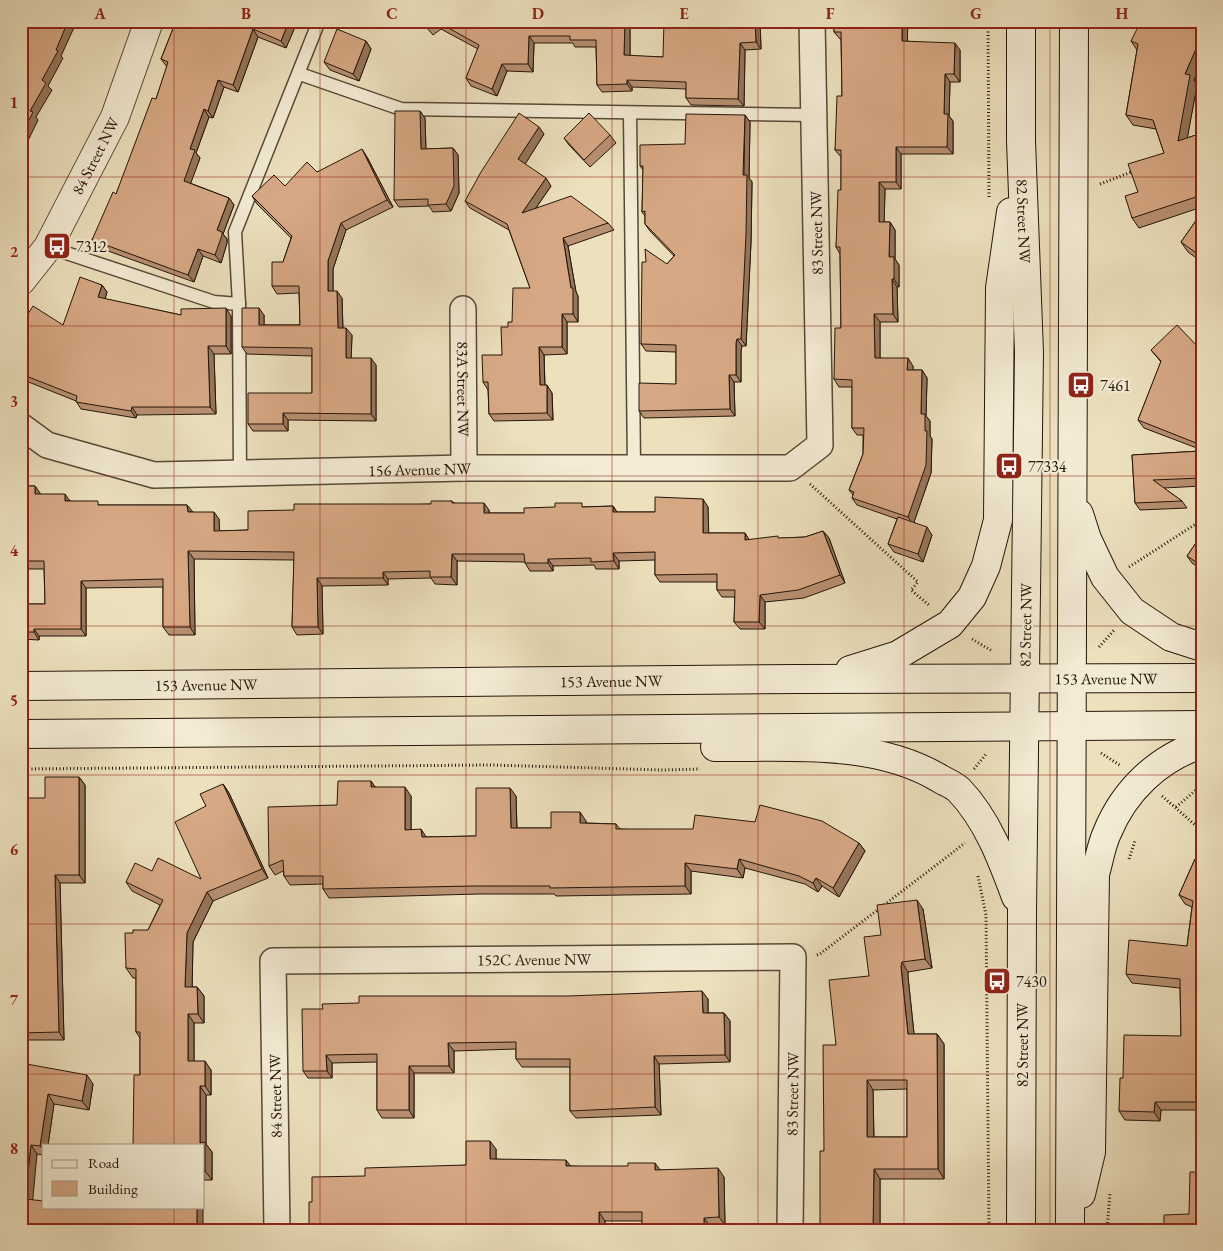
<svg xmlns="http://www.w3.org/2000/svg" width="1223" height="1251" font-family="'EB Garamond',serif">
  <rect width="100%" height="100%" fill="#ece0bd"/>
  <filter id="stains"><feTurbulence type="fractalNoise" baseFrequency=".004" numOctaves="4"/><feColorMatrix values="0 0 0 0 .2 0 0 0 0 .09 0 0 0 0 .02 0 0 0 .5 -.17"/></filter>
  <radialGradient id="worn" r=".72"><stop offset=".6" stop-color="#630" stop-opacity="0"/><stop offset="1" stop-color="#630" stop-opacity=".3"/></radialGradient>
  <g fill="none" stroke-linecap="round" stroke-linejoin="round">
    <!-- service casing -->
    <g stroke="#574836" stroke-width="15">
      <g id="service">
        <path d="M 300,74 L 401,109 L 813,115"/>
        <path d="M 630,113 L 634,467"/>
        <path d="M 48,247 L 214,302 L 239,304"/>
        <path d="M 240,475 L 239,304 L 235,232 L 319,21"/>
      </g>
    </g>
    <!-- minor casing -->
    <g stroke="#574836" stroke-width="28">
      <g id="minor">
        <path id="s1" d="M 463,309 L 464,468"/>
        <path id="s2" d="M 21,426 L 47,445 L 154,475 L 464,468 L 790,468 L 820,445 L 812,21"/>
        <path id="s3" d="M 277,1230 L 273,961 L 793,957 L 790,1230"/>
      </g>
    </g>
    <!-- tertiary casing -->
    <g stroke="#574836" stroke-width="30">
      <g id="tertiary">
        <path id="s4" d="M 21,281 L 48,247 L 115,117 L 149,21"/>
      </g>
    </g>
    <!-- secondary casing -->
    <g stroke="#251509" stroke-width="30">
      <g id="secondary">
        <path id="s5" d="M 1021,21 L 1021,141 L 1029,352 L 1022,911 L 1021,1230"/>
        <path d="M 1079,514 L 1087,539 L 1105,577 L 1132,611 L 1171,637 L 1202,647"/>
        <path d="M 850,670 L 898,655 L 950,624 L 972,597 L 986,566 L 998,520 L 1000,288 L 1011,212"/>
        <path id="s6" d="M 21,686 L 796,679 L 1202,678"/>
        <path d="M 21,734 L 1202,725"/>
        <path d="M 715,747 C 789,748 873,739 939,778 C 945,782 954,785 959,790 C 987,819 1002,859 1016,897"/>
        <path d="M 1081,1194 L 1091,1152 L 1095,874 C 1099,861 1101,846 1107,833 C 1124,791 1158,758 1202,744"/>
        <path d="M 1070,1230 L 1074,21"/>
      </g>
    </g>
    <!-- path -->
    <g stroke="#251509" stroke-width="3" stroke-dasharray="1 2.5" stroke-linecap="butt">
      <path d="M 988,21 L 989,198"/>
      <path d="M 1100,184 L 1134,171"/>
      <path d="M 810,484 L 918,582 L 911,590 L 930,606"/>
      <path d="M 1129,567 L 1202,520"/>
      <path d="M 972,639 L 992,651"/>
      <path d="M 1099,647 L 1115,629"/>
      <path d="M 1101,753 L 1121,766"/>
      <path d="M 21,769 L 491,765 L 663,770 L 700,769"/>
      <path d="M 974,769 L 987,753"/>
      <path d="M 1162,796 L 1202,831"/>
      <path d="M 1176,807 L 1202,785"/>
      <path d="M 1129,859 L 1135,841"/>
      <path d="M 978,876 L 986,915 L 989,1230"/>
      <path d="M 817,955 L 820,954 L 965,843"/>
      <path d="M 1107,1230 L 1110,1193"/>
    </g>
    <!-- service -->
    <use href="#service" stroke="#f3ebd4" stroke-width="12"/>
    <!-- minor -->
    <use href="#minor" stroke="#f3ebd4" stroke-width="25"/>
    <!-- tertiary -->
    <use href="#tertiary" stroke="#f3ebd4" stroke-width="28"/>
    <!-- secondary -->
    <use href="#secondary" stroke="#f3ebd4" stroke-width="28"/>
  </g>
  <!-- wall -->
  <g fill="#b89072" stroke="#251509" fill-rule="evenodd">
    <path d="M 176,21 L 290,21 L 295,27 L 286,48 L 258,37 L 238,92 L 224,87 L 213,118 L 209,117 L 196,153 L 200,158 L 190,183 L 229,198 L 234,205 L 223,234 L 227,239 L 227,243 L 221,263 L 203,256 L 194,282 L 97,247 L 92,240 L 116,194 L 156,99 L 167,67 L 161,59 Z"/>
    <path d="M 421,21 L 630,21 L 630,56 L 663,57 L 760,21 L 761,49 L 745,50 L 744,106 L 691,105 L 686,98 L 686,89 L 632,87 L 632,91 L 602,92 L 597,85 L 596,47 L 575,47 L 573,43 L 534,43 L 533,72 L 507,71 L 497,96 L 471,86 L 466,78 L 478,49 L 441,29 L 433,35 Z"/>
    <path d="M 834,21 L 908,21 L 907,41 L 960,50 L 960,82 L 950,82 L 949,116 L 953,121 L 953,154 L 901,154 L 901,189 L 885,189 L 884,222 L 890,222 L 895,230 L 895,259 L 899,265 L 899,287 L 897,287 L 898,322 L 880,322 L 880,358 L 913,366 L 913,370 L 922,370 L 927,378 L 926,416 L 930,421 L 930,436 L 932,439 L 931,473 L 914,522 L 932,535 L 923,562 L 894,552 L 888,544 L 897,519 L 857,505 L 852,498 L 853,495 L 849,490 L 863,454 L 863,435 L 857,435 L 852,428 L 852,387 L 839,387 L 834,379 L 841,328 L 840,254 L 836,247 L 841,190 L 841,157 L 835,150 L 842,96 L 841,39 L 840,39 L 834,32 Z"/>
    <path d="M 1202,21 L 1202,61 L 1194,80 L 1197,85 L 1187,138 L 1196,135 L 1202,144 L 1202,207 L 1139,228 L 1132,218 L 1138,192 L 1164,153 L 1156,129 L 1133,125 L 1126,115 L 1137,50 L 1131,41 Z"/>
    <path d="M 366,41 L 371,49 L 359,81 L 330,70 L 324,62 Z"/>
    <path d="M 420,111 L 425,118 L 426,149 L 453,148 L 458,155 L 459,193 L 451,211 L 433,212 L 429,206 L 399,207 L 394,200 Z"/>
    <path d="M 745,115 L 750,122 L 749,178 L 752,182 L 751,242 L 746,346 L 742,346 L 741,351 L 741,382 L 734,382 L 735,416 L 644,418 L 639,411 L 676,384 L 676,352 L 646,351 L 641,344 L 667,264 L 674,256 L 650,231 L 645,224 L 645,216 L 642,212 L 643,170 L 640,166 Z"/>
    <path d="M 544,134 L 525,164 L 551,186 L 536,208 L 608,223 L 614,230 L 568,246 L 576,292 L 578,296 L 578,322 L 567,322 L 567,354 L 544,355 L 545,385 L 552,393 L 553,420 L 494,421 L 489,414 L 488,390 L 483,382 L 502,355 L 508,327 L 512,322 L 530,288 L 509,230 L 470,208 L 465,201 Z"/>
    <path d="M 610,135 L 616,143 L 590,167 L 569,145 L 564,138 Z"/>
    <path d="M 367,157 L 393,207 L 346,230 L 333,269 L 333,291 L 342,298 L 343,328 L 352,335 L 351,358 L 376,365 L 376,421 L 288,420 L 288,431 L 253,431 L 248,424 L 312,393 L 312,356 L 247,354 L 242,347 L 264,315 L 264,325 L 300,325 L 299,293 L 277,294 L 272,286 L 283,262 L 291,238 L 257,204 L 252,196 L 285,186 L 317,172 Z"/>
    <path d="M 1202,212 L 1202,262 L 1188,252 L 1181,242 Z"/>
    <path d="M 102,285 L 107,292 L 105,299 L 181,315 L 231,316 L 231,354 L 214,354 L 216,414 L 137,415 L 136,418 L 81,409 L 76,401 L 21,379 L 21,325 L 63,325 Z"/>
    <path d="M 1151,350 L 1202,351 L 1202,450 L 1144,428 L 1138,420 L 1161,362 Z"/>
    <path d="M 1200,451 L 1202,454 L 1202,486 L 1164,488 L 1182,501 L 1187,508 L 1140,510 L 1135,503 L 1132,455 Z"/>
    <path d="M 21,486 L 35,486 L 40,494 L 70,501 L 100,505 L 187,505 L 192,512 L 219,519 L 219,531 L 248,530 L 294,510 L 431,504 L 452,501 L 454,503 L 489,510 L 489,513 L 524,513 L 584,507 L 613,506 L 617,512 L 655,512 L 708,507 L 708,533 L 745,533 L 749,540 L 805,537 L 823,531 L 829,538 L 845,583 L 804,598 L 765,602 L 765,629 L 740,629 L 734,622 L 735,597 L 722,597 L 717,590 L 717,582 L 660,582 L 655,575 L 655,560 L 619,561 L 619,569 L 596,569 L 594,565 L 553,566 L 553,571 L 530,571 L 525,563 L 525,562 L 457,561 L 457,585 L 435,584 L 431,578 L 388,579 L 388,585 L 322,586 L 323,634 L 297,635 L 292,627 L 294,560 L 194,559 L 195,635 L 169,635 L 163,627 L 163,587 L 86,588 L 86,636 L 39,636 L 39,640 L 21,639 L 21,604 L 45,604 L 44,569 L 21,569 Z"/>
    <path d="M 1202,534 L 1202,570 L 1192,563 L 1187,556 Z"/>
    <path d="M 79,777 L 85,785 L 85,883 L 60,883 L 64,1040 L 21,1040 L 21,883 L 22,883 L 45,798 Z"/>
    <path d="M 371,781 L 375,787 L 411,796 L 411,829 L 427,837 L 476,836 L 516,796 L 517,828 L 551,828 L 586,821 L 586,823 L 616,824 L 620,829 L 859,843 L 865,851 L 839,897 L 822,886 L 818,892 L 805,884 L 745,868 L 743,878 L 691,871 L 691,894 L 556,896 L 554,894 L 479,894 L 329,898 L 323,889 L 323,884 L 290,885 L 284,876 L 283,871 L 275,875 L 269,866 L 337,805 Z"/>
    <path d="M 223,784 L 229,793 L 268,878 L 213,901 L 193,942 L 192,987 L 197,987 L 204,996 L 204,1023 L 194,1023 L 194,1061 L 211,1070 L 211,1095 L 206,1095 L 206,1144 L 212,1152 L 212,1180 L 204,1180 L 204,1145 L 140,1075 L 140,1038 L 136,1032 L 136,978 L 133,978 L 126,968 L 133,933 L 148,930 L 160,905 L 132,891 L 126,882 L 152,871 L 201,879 L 206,806 Z"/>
    <path d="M 1195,859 L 1202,1230 L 1189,1214 L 1199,1172 L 1198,1110 L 1161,1110 L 1160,1121 L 1125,1120 L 1119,1111 L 1123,1078 L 1181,1036 L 1180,988 L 1132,983 L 1126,974 L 1187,946 L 1192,907 L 1185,904 L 1179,895 Z"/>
    <path d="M 923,909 L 932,968 L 908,972 L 908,977 L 914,1034 L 937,1034 L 944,1044 L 944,1179 L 880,1179 L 880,1230 L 821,1230 L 820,1229 L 824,1151 L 836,1045 L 869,976 L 881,935 ZM 907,1089 L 907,1137 L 874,1137 L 873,1090 Z"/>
    <path d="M 708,999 L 708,1013 L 724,1013 L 730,1021 L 730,1062 L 659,1064 L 661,1115 L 576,1118 L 570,1111 L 570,1067 L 522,1067 L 516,1059 L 516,1049 L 454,1051 L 454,1073 L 414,1073 L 414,1118 L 382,1118 L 377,1110 L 377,1062 L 332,1063 L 332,1078 L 308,1078 L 303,1071 L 323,1009 Z"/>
    <path d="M 21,1063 L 93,1084 L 89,1110 L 54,1104 L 48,1145 L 44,1145 L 44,1155 L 37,1154 L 21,1230 Z"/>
    <path d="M 496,1149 L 496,1159 L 570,1166 L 660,1170 L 724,1177 L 725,1225 L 710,1226 L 710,1230 L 643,1230 L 642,1228 L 642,1221 L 605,1221 L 605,1230 L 311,1230 L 309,1228 L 312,1202 L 365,1176 L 466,1165 Z"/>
  </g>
  <!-- shaded-wall -->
  <g fill="#96765c" stroke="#251509">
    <path d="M 68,21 L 77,21 L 61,56 L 63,58 L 48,86 L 52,90 L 36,117 L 38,120 L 21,155 L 21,136 L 42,80 Z"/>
    <path d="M 289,21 L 290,21 L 295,27 L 286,48 L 281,41 Z"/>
    <path d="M 625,21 L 630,21 L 630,63 L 624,55 Z"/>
    <path d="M 755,21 L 760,21 L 761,49 L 756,42 Z"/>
    <path d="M 902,21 L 908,21 L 907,49 L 902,41 Z"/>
    <path d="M 253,29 L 258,37 L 238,92 L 233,85 Z"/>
    <path d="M 1202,35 L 1202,61 L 1194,80 L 1197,85 L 1185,151 L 1178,141 L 1185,74 Z"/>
    <path d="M 529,36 L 534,43 L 533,72 L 528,64 Z"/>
    <path d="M 366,41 L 371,49 L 359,81 L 353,74 Z"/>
    <path d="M 740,43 L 745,50 L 744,106 L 738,99 Z"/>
    <path d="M 955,43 L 960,50 L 960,82 L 954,74 Z"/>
    <path d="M 502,64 L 507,71 L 497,96 L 492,89 Z"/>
    <path d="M 945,74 L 950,82 L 949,116 L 953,121 L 953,154 L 947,147 L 944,114 Z"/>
    <path d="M 218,80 L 224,87 L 213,118 L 208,111 Z"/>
    <path d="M 627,80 L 632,87 L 632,91 L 627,84 Z"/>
    <path d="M 204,109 L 209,117 L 196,153 L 200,158 L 189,188 L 184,181 L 190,149 Z"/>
    <path d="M 420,111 L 425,118 L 426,156 L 421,149 Z"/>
    <path d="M 745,115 L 750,122 L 749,178 L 752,182 L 751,242 L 746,346 L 741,339 Z"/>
    <path d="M 539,127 L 544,134 L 524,166 L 518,159 Z"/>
    <path d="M 1196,135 L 1202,144 L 1202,154 Z"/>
    <path d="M 896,147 L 901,154 L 901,189 L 896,182 Z"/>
    <path d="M 453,148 L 458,155 L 459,193 L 451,211 L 446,204 Z"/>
    <path d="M 362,149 L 367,157 L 393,207 L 387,200 Z"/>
    <path d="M 546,178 L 551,186 L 527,221 L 522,213 Z"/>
    <path d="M 879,182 L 885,189 L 884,230 L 879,222 Z"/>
    <path d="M 229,198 L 234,205 L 223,234 L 227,239 L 227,243 L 221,263 L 215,255 L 217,230 Z"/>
    <path d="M 890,222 L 895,230 L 895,259 L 899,265 L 899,287 L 894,279 L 889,257 Z"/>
    <path d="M 341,223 L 346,230 L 333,269 L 333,298 L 328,291 L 328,261 Z"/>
    <path d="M 563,238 L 568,246 L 576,292 L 578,296 L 578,322 L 573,314 L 571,288 Z"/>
    <path d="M 198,249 L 203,256 L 194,282 L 188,275 Z"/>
    <path d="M 892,279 L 897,287 L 898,322 L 893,314 Z"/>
    <path d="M 102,285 L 107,292 L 103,305 L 98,297 Z"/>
    <path d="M 337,291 L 342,298 L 343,335 L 338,328 Z"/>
    <path d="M 226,308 L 231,316 L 231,354 L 226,346 Z"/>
    <path d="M 259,308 L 264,315 L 264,332 L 259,325 Z"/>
    <path d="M 562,314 L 567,322 L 567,354 L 562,347 Z"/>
    <path d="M 874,314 L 880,322 L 880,365 L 875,358 Z"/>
    <path d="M 346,328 L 352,335 L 351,365 L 346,358 Z"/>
    <path d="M 737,339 L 742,346 L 741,351 L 741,382 L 736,375 L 736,343 Z"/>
    <path d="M 208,346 L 214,354 L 216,414 L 210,407 Z"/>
    <path d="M 539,347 L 544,355 L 545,393 L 540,385 Z"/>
    <path d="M 371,358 L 376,365 L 376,421 L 371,414 Z"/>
    <path d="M 908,358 L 913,366 L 913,378 L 907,370 Z"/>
    <path d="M 922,370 L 927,378 L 926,416 L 930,421 L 930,436 L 932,439 L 931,473 L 913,525 L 908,517 L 925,431 L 921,414 Z"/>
    <path d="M 729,375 L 734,382 L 735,416 L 730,409 Z"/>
    <path d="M 547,385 L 552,393 L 553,420 L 547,413 Z"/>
    <path d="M 132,407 L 137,415 L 136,418 L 131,411 Z"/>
    <path d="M 283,413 L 288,420 L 288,431 L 283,424 Z"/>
    <path d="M 1202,429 L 1202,450 L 1196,443 Z"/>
    <path d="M 1200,451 L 1202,454 L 1202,478 Z"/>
    <path d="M 35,486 L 40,493 L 41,502 L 35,494 Z"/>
    <path d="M 65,494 L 70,501 L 65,501 Z"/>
    <path d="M 703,499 L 708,507 L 709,541 L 703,533 Z"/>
    <path d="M 484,503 L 489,510 L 489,520 L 484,513 Z"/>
    <path d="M 187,505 L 193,512 L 188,512 Z"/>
    <path d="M 613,506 L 618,514 L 613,512 Z"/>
    <path d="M 214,512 L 219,519 L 220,538 L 214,531 Z"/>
    <path d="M 927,527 L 932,535 L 923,562 L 918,554 Z"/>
    <path d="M 823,531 L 829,538 L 845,583 L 840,575 Z"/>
    <path d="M 745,533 L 750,541 L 745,540 Z"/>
    <path d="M 188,551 L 194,559 L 195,635 L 190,627 Z"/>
    <path d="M 613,553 L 619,561 L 619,569 L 614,561 Z"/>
    <path d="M 452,554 L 457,561 L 457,585 L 451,577 Z"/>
    <path d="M 548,559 L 553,566 L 553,571 L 548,563 Z"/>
    <path d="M 383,572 L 388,579 L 388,585 L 383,578 Z"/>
    <path d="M 317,578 L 322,586 L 323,634 L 318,627 Z"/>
    <path d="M 81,581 L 86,588 L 86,636 L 81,629 Z"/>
    <path d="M 760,595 L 765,602 L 765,629 L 759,622 Z"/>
    <path d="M 34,629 L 39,636 L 39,640 L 34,632 Z"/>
    <path d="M 79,777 L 85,785 L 85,883 L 79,875 Z"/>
    <path d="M 371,781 L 377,790 L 371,787 Z"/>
    <path d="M 223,784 L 229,793 L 268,878 L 262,869 Z"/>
    <path d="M 405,787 L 411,796 L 411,838 L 405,830 Z"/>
    <path d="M 510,788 L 516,796 L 517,836 L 511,828 Z"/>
    <path d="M 580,812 L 586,821 L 586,832 L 580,823 Z"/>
    <path d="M 421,829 L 427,838 L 422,837 Z"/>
    <path d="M 859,843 L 865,851 L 839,897 L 833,888 Z"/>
    <path d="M 739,859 L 745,868 L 743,878 L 737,869 Z"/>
    <path d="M 685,863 L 691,871 L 691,894 L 685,886 Z"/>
    <path d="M 55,875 L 60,883 L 64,1040 L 59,1032 Z"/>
    <path d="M 816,878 L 822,886 L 818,892 L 813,883 Z"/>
    <path d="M 207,892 L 213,901 L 193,942 L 192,996 L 185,987 L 187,933 Z"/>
    <path d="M 917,900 L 923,909 L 932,968 L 925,959 Z"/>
    <path d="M 902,962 L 908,972 L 908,977 L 915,1043 L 908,1034 L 901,967 Z"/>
    <path d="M 197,987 L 204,996 L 204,1023 L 198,1014 Z"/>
    <path d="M 702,991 L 708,999 L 708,1021 L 703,1013 Z"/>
    <path d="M 724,1013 L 730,1021 L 730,1062 L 725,1055 Z"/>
    <path d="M 188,1014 L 194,1023 L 194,1070 L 188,1061 Z"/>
    <path d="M 937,1034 L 944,1044 L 944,1179 L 938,1169 Z"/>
    <path d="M 448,1043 L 454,1051 L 454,1073 L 449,1066 Z"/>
    <path d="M 326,1055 L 332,1063 L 332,1078 L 327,1071 Z"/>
    <path d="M 654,1056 L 659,1064 L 661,1115 L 655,1107 Z"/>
    <path d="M 205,1061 L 211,1070 L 211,1095 L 205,1086 Z"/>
    <path d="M 409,1066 L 414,1073 L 414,1118 L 409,1110 Z"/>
    <path d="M 87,1075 L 93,1084 L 89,1110 L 82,1101 Z"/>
    <path d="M 867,1080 L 873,1090 L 874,1146 L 867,1137 Z"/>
    <path d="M 200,1086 L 206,1095 L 206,1144 L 212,1152 L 212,1180 L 205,1171 L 200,1143 Z"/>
    <path d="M 48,1094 L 54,1104 L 48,1145 L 44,1145 L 44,1150 L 40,1146 Z"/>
    <path d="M 1155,1102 L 1161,1110 L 1160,1121 L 1154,1112 Z"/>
    <path d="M 490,1141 L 496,1149 L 496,1167 L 490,1159 Z"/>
    <path d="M 31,1145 L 37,1154 L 32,1208 L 25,1199 Z"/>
    <path d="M 566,1160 L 572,1168 L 566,1166 Z"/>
    <path d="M 655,1163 L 661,1171 L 655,1170 Z"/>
    <path d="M 718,1168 L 724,1177 L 725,1225 L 719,1217 Z"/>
    <path d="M 874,1169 L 880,1179 L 880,1230 L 873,1230 Z"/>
    <rect x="197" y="1207" width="6" height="23"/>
    <path d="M 599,1212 L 605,1221 L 605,1230 L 599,1230 Z"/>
    <path d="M 704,1218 L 710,1226 L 710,1230 L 708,1230 L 704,1224 Z"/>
  </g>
  <!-- building -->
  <g fill="#d6a884" stroke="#251509" fill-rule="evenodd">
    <path d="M 21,21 L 68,21 L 56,50 L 58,51 L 42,80 L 46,83 L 30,111 L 33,112 L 21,136 Z"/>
    <path d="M 176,21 L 289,21 L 281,41 L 253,29 L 233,85 L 218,80 L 208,111 L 204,109 L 190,149 L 195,150 L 184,181 L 229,198 L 217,230 L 222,232 L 222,235 L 215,255 L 198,249 L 188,275 L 92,240 L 113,192 L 116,194 L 152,98 L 156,99 L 168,62 L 161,59 Z"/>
    <path d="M 422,21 L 625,21 L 624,55 L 663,57 L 664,21 L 755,21 L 756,42 L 740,43 L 738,99 L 686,98 L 686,82 L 627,80 L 627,84 L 597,85 L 596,40 L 570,40 L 570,36 L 529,36 L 528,64 L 502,64 L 492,89 L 466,78 L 479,45 L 436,21 L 428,28 Z"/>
    <path d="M 834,21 L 902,21 L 902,41 L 955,43 L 954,74 L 945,74 L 944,114 L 948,114 L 947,147 L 896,147 L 896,182 L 879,182 L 879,222 L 890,222 L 889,257 L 894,257 L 894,279 L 892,279 L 893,314 L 874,314 L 875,358 L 908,358 L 907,370 L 922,370 L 921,414 L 925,414 L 925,431 L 927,431 L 926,465 L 908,517 L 852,498 L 854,492 L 849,490 L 863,454 L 864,428 L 852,428 L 852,380 L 834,379 L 835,328 L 841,328 L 840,247 L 836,247 L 838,190 L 841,190 L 841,150 L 835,150 L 837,96 L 842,96 L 841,32 L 834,32 Z"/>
    <path d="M 1141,21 L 1202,21 L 1202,35 L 1185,74 L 1190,75 L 1178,141 L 1196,135 L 1202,154 L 1202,195 L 1132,218 L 1125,196 L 1138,192 L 1128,164 L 1164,153 L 1153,120 L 1126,115 L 1138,44 L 1131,41 Z"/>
    <path d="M 337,29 L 366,41 L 353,74 L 324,62 Z"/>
    <path d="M 395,111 L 420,111 L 421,149 L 453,148 L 454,186 L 446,204 L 428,205 L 428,199 L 394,200 Z"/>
    <path d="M 519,113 L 539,127 L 518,159 L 546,178 L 522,213 L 571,196 L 608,223 L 563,238 L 571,288 L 573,288 L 573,314 L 562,314 L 562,347 L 539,347 L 540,385 L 547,385 L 547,413 L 489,414 L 488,382 L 483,382 L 482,355 L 502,355 L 501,327 L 508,327 L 508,322 L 512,322 L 513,288 L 530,288 L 507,224 L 465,201 L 481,172 Z"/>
    <path d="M 589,113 L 610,135 L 584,160 L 564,138 Z"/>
    <path d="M 686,114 L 745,115 L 743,175 L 747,175 L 746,234 L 741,339 L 737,339 L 736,343 L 736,375 L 729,375 L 730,409 L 639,411 L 639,383 L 676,384 L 676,345 L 641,344 L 642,262 L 646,262 L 645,249 L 667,264 L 675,255 L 645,224 L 645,211 L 642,212 L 643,166 L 640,166 L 640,145 L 685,144 Z"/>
    <path d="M 362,149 L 387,200 L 341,223 L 328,261 L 328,291 L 337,291 L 338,328 L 346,328 L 346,358 L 371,358 L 371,414 L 283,413 L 283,424 L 248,424 L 248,393 L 312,393 L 312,348 L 242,347 L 242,308 L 259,308 L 259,325 L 300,325 L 299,286 L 272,286 L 272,262 L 283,262 L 292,236 L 252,196 L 274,175 L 285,186 L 307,162 L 317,172 Z"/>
    <path d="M 1202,212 L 1202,257 L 1181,242 Z"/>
    <path d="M 80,277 L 102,285 L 98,297 L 181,315 L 181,309 L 226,308 L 226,346 L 208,346 L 210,407 L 132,407 L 131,411 L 76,402 L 77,396 L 21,374 L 21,325 L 33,306 L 63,325 Z"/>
    <path d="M 1177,325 L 1202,351 L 1202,429 L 1196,443 L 1138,420 L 1161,361 L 1151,350 Z"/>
    <path d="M 1200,451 L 1201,478 L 1153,480 L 1182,501 L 1135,503 L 1132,455 Z"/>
    <path d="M 21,486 L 35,486 L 35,494 L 65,494 L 65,501 L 98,501 L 98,505 L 187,505 L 188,512 L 214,512 L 214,531 L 248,530 L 248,511 L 294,510 L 294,504 L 431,504 L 431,501 L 452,501 L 452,503 L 484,503 L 484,513 L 524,513 L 524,508 L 555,507 L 555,503 L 582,503 L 582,507 L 613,506 L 613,512 L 655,512 L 655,497 L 703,499 L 703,533 L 745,533 L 745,540 L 778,536 L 778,538 L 805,537 L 823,531 L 840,575 L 798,590 L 760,595 L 759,622 L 734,622 L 735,590 L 717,590 L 717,574 L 655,575 L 655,552 L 613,553 L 614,561 L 591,562 L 591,558 L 548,559 L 548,563 L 525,563 L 524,554 L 452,554 L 451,577 L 430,577 L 430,571 L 383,572 L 383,578 L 317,578 L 318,627 L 292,627 L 294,552 L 188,551 L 190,627 L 163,627 L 163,579 L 81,581 L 81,629 L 34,629 L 34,632 L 21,632 L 21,604 L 45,604 L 44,561 L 21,561 Z"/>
    <path d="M 898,517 L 927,527 L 918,554 L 888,544 Z"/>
    <path d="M 1202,534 L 1202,566 L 1187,556 Z"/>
    <path d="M 45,777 L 79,777 L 79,875 L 55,875 L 59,1032 L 21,1033 L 21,883 L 22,883 L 22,798 L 45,798 Z"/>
    <path d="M 338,781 L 371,781 L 371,787 L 405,787 L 405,830 L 421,829 L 422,837 L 476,836 L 476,788 L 510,788 L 511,828 L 551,828 L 551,812 L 580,812 L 580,823 L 616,824 L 616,829 L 693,829 L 695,815 L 755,822 L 760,805 L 822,821 L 859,843 L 833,888 L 816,878 L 813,883 L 799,876 L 739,859 L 737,869 L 685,863 L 685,886 L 550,888 L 550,886 L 473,886 L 323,889 L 323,876 L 284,876 L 283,860 L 269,866 L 268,807 L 337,805 Z"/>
    <path d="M 223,784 L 262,869 L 207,892 L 187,933 L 185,987 L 197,987 L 198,1014 L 188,1014 L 188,1061 L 205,1061 L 205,1086 L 200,1086 L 200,1143 L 205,1142 L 205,1171 L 204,1171 L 204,1145 L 133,1145 L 134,1075 L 140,1075 L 140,1032 L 136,1032 L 136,969 L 126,968 L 125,933 L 133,933 L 133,930 L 148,930 L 163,900 L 126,882 L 135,863 L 152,871 L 158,858 L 201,879 L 175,822 L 206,806 L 200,794 Z"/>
    <path d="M 1195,859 L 1202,862 L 1202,1230 L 1164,1230 L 1164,1215 L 1189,1214 L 1190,1172 L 1199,1172 L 1198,1102 L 1155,1102 L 1154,1112 L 1119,1111 L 1120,1078 L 1123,1078 L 1124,1035 L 1181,1036 L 1180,979 L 1126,974 L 1129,940 L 1187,946 L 1193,901 L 1179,895 Z"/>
    <path d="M 917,900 L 925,959 L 902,962 L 901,967 L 908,1034 L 937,1034 L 938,1169 L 874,1169 L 873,1230 L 838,1230 L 838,1228 L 820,1229 L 820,1151 L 824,1151 L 823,1045 L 836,1045 L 829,980 L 869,976 L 864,937 L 881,935 L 877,905 ZM 867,1080 L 907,1080 L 907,1137 L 867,1137 Z"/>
    <path d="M 702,991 L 703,1013 L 724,1013 L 725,1055 L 654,1056 L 655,1107 L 570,1111 L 570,1059 L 516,1059 L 516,1042 L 448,1043 L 449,1066 L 409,1066 L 409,1110 L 377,1110 L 377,1054 L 326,1055 L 327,1071 L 303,1071 L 302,1009 L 323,1009 L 322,1004 L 359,1003 L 359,996 L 568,996 Z"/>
    <path d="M 21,1063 L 87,1075 L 82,1101 L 48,1094 L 40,1146 L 31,1145 L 25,1199 L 44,1201 L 44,1207 L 197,1207 L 197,1230 L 21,1230 Z"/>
    <path d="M 466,1141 L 490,1141 L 490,1159 L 566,1160 L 566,1166 L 628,1166 L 628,1163 L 655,1163 L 655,1170 L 718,1168 L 719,1217 L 704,1218 L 704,1224 L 642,1228 L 642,1212 L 599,1212 L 599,1230 L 381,1230 L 381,1226 L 309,1228 L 309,1202 L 312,1202 L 312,1177 L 365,1176 L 365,1168 L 466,1165 Z"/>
  </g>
  <!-- grid -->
  <path fill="none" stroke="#8f2418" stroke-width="1" stroke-opacity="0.55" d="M 174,21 L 174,1145M 320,21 L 320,1230M 466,21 L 466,1230M 612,21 L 612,1230M 758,21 L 758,1230M 904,21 L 904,1230M 1050,21 L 1050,1230M 21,177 L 1202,177M 21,326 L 1202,326M 21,476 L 1202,476M 21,626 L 1202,626M 21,775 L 1202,775M 21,924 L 1202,924M 21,1074 L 1202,1074M 174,1207 L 174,1230"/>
  <!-- icons -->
  <defs>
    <g id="bus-square" transform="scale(1.4375)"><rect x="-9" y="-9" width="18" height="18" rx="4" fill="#8f2418" stroke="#f3ebd4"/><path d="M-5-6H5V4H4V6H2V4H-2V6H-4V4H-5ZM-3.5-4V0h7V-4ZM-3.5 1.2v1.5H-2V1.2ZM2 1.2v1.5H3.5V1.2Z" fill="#fff"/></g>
  </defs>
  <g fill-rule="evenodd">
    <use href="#bus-square" x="57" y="246"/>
    <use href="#bus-square" x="1081" y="385"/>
    <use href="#bus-square" x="1009" y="466"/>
    <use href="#bus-square" x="997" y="981"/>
  </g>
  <g text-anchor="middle" stroke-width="4.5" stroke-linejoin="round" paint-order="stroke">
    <!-- street labels -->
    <g font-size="16" fill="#251509" stroke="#f3ebd4">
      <text dy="6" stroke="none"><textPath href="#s4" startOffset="146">84 Street NW</textPath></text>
      <text dy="6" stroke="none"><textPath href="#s5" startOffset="200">82 Street NW</textPath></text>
      <text transform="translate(816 233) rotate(-91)" y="6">83 Street NW</text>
      <text dy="6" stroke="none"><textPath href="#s1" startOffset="80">83A Street NW</textPath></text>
      <text dy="6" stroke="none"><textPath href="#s2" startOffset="409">156 Avenue NW</textPath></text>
      <text transform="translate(1025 625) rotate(-89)" y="6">82 Street NW</text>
      <text dy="6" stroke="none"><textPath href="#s6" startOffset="1085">153 Avenue NW</textPath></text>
      <text dy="6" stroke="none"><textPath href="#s6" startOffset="590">153 Avenue NW</textPath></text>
      <text dy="6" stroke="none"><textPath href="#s6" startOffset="185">153 Avenue NW</textPath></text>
      <text dy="6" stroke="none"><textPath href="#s3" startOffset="530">152C Avenue NW</textPath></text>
      <text transform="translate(1022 1045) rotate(-90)" y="6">82 Street NW</text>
      <text transform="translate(792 1094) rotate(-89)" y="6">83 Street NW</text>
      <text transform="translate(275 1096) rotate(-91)" y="6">84 Street NW</text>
    </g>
    <!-- poi labels -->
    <g font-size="16" fill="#251509" stroke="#f3ebd4" text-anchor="start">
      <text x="76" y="252">7312</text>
      <text x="1100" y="391">7461</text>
      <text x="1028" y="472">77334</text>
      <text x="1016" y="987">7430</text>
    </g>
  </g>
  <!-- margin -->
  <rect width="1223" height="1251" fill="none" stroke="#ece0bd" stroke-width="55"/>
  <!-- legend -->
  <rect x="42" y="1144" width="162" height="65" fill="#f3ebd4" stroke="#a19583"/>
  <rect x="52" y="1160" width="25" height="8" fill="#f3ebd4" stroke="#a19583"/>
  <text x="88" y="1168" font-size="15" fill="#251509">Road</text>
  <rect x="52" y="1181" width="25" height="15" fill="#d6a884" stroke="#a19583"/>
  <text x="88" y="1194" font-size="15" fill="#251509">Building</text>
  <rect x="28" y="28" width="1168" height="1196" fill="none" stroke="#8f2418" stroke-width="2"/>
  <g font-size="16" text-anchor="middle" font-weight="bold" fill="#8f2418">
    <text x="100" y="19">A</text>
    <text x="246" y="19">B</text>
    <text x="392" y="19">C</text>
    <text x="538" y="19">D</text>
    <text x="684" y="19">E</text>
    <text x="830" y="19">F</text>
    <text x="976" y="19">G</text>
    <text x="1122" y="19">H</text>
    <text x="14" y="108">1</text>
    <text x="14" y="257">2</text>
    <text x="14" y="407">3</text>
    <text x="14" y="556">4</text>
    <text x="14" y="706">5</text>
    <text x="14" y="855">6</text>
    <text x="14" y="1005">7</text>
    <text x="14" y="1154">8</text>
  </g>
  <rect width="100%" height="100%" filter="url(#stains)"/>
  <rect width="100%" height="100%" fill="url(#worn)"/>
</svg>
